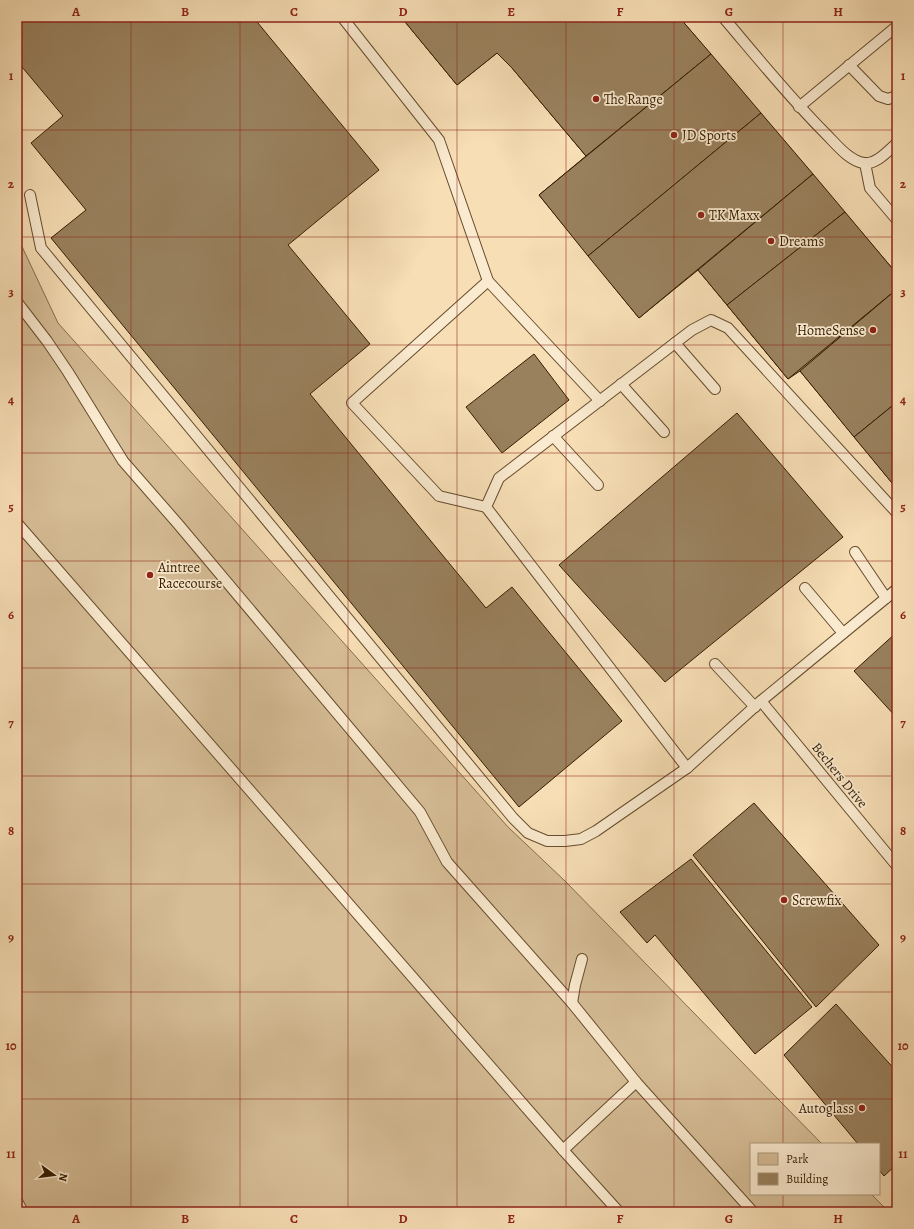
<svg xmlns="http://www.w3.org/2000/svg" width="914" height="1229" font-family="Alegreya,serif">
  <rect width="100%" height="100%" fill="#f7deb5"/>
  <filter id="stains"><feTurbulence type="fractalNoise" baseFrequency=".005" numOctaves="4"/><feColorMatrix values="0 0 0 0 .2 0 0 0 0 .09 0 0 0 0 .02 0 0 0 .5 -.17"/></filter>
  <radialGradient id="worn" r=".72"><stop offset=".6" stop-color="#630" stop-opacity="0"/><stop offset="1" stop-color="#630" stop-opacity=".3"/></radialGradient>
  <!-- green -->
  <path fill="#d6bd96" stroke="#856d4b" d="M 17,236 L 58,323 L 508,827 L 565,881 L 822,1144 L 751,1144 L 751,1194 L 871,1194 L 889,1212 L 17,1212 Z"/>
  <!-- building -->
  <g fill="#99815e" stroke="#341d00">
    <path d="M 17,17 L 253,17 L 379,170 L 288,245 L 370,344 L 310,394 L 486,608 L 512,587 L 622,721 L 519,807 L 51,238 L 86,210 L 31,143 L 63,116 L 17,61 Z"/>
    <path d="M 401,17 L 679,17 L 897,274 L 897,489 L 800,371 L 788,379 L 698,270 L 639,318 L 539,195 L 586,156 L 512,68 L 497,53 L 457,85 Z"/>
    <path d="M 401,17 L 679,17 L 711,54 L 586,156 L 512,68 L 497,53 L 457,85 Z"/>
    <path d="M 711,54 L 761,113 L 588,256 L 539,195 Z"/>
    <path d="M 761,113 L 813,174 L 639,318 L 588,256 Z"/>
    <path d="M 813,174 L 845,212 L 727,305 L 698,270 Z"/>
    <path d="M 845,212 L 897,274 L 897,289 L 788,379 L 727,305 Z"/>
    <path d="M 897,289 L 897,402 L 854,437 L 800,371 Z"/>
    <path d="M 534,354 L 569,400 L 502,453 L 466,407 Z"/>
    <path d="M 897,402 L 897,489 L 854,437 Z"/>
    <path d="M 737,413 L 843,537 L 665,682 L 559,565 Z"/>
    <path d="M 897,632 L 897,718 L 854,671 Z"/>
    <path d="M 754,803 L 879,945 L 816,1007 L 693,855 Z"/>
    <path d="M 691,859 L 812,1007 L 755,1054 L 655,935 L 647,943 L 620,912 Z"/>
    <path d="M 836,1004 L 897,1072 L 897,1164 L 884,1176 L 879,1170 L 879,1144 L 858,1144 L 784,1055 Z"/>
  </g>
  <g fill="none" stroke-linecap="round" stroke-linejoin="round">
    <!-- service casing -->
    <g stroke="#654d2d" stroke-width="12">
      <g id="service">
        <path d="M 342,17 L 439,140 L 488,281 L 600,401"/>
        <path d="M 723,17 C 757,57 789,97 826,134 C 836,144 849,161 864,163 C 876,165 889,150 897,143"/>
        <path d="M 849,65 L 879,96 L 888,99 L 897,96"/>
        <path d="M 799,107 L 897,26"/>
        <path d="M 865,163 L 870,188 L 897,220"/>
        <path d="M 30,195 L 41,248 L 513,818 L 528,833 L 547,841 L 565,841 L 581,839 L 596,831 L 687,768 L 761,701 L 897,589"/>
        <path d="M 17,302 L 47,341 L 68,372 L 123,461 L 178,524 L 420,812 L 447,862 L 572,1003 L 636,1082 L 753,1212"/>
        <path d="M 675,343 L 715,389"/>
        <path d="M 621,384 L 664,432"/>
        <path d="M 553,436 L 598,485"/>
        <path d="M 486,507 L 439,496 L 352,403 L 488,281"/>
        <path d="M 17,523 L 563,1150 L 619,1212"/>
        <path d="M 855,552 L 886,598"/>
        <path d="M 805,588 L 843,633"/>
        <path d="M 715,664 L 755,707"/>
        <path d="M 761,701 L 897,866"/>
        <path d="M 687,768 L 486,507 L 499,478 L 675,343 L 692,330 L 711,320 L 728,328 L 897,513"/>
        <path d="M 572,1003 L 575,985 L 582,959"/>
        <path d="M 563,1150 L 636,1082"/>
        <path d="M 17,1201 L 23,1212"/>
      </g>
    </g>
    <!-- service -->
    <use href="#service" stroke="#faeacf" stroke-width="10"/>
  </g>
  <!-- grid -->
  <path fill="none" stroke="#8f2418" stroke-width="1" stroke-opacity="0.55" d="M 131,17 L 131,1212M 240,17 L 240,1212M 348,17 L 348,1212M 457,17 L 457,1212M 566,17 L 566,1212M 674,17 L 674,1212M 783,17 L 783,1144M 17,130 L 897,130M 17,237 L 897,237M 17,345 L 897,345M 17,453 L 897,453M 17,561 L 897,561M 17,668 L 897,668M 17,776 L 897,776M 17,884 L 897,884M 17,992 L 897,992M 17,1099 L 897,1099M 783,1194 L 783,1212"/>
  <!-- markers -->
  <g fill="#8f2418" stroke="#faeacf" stroke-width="1.5">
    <circle cx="596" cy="99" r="4"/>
    <circle cx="674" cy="135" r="4"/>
    <circle cx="701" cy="215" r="4"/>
    <circle cx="771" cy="241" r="4"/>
    <circle cx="873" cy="330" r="4"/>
    <circle cx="150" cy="575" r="4"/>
    <circle cx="784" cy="900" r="4"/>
    <circle cx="862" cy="1108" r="4"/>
  </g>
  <g text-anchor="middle" stroke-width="3.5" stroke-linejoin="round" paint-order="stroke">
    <!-- poi labels -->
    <g font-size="14" fill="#341d00" stroke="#faeacf" text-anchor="start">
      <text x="604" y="104">The Range</text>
      <text x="682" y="140">JD Sports</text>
      <text x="709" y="220">TK Maxx</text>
      <text x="779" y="246">Dreams</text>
      <text x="865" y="335" text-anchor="end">HomeSense</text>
      <text x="158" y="572">Aintree<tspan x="158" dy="16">Racecourse</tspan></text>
      <text x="792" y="905">Screwfix</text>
      <text x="854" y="1113" text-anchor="end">Autoglass</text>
    </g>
    <!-- street labels -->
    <g font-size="14" fill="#341d00" stroke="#faeacf">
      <text transform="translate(840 775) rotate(51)" y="5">Bechers Drive</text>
    </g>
  </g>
  <!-- margin -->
  <rect width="914" height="1229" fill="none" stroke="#f7deb5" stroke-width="44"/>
  <!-- legend -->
  <rect x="750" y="1143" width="130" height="52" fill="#faeacf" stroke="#ab987c"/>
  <rect x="758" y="1153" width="20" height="12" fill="#d6bd96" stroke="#ab987c"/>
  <text x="786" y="1163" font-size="12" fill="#341d00">Park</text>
  <rect x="758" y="1173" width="20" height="12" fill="#99815e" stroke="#ab987c"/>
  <text x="786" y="1183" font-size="12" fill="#341d00">Building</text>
  <!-- north arrow -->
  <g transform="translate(54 1175) rotate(104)" stroke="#faeacf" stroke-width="3" paint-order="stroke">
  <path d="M0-3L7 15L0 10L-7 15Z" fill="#341d00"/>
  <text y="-6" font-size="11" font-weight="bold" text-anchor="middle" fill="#341d00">N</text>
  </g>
  <rect x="22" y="22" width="870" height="1185" fill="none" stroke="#8f2418" stroke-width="1.5"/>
  <g font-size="13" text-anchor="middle" font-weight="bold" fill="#8f2418">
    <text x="76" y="16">A</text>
    <text x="185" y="16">B</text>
    <text x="294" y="16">C</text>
    <text x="403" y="16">D</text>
    <text x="511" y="16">E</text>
    <text x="620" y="16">F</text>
    <text x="729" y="16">G</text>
    <text x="838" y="16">H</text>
    <text x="11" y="80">1</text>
    <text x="903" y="80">1</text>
    <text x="11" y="188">2</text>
    <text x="903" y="188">2</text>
    <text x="11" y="296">3</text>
    <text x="903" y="296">3</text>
    <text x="11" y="404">4</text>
    <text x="903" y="404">4</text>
    <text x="11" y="511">5</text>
    <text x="903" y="511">5</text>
    <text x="11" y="619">6</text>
    <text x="903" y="619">6</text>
    <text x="11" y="727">7</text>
    <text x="903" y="727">7</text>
    <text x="11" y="835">8</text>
    <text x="903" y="835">8</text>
    <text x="11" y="942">9</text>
    <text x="903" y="942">9</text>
    <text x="11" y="1050">10</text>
    <text x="903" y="1050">10</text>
    <text x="11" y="1158">11</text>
    <text x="903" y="1158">11</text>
    <text x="76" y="1223">A</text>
    <text x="185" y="1223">B</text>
    <text x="294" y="1223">C</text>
    <text x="403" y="1223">D</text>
    <text x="511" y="1223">E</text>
    <text x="620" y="1223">F</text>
    <text x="729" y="1223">G</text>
    <text x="838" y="1223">H</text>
  </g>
  <rect width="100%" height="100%" filter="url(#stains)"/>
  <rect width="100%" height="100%" fill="url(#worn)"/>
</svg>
